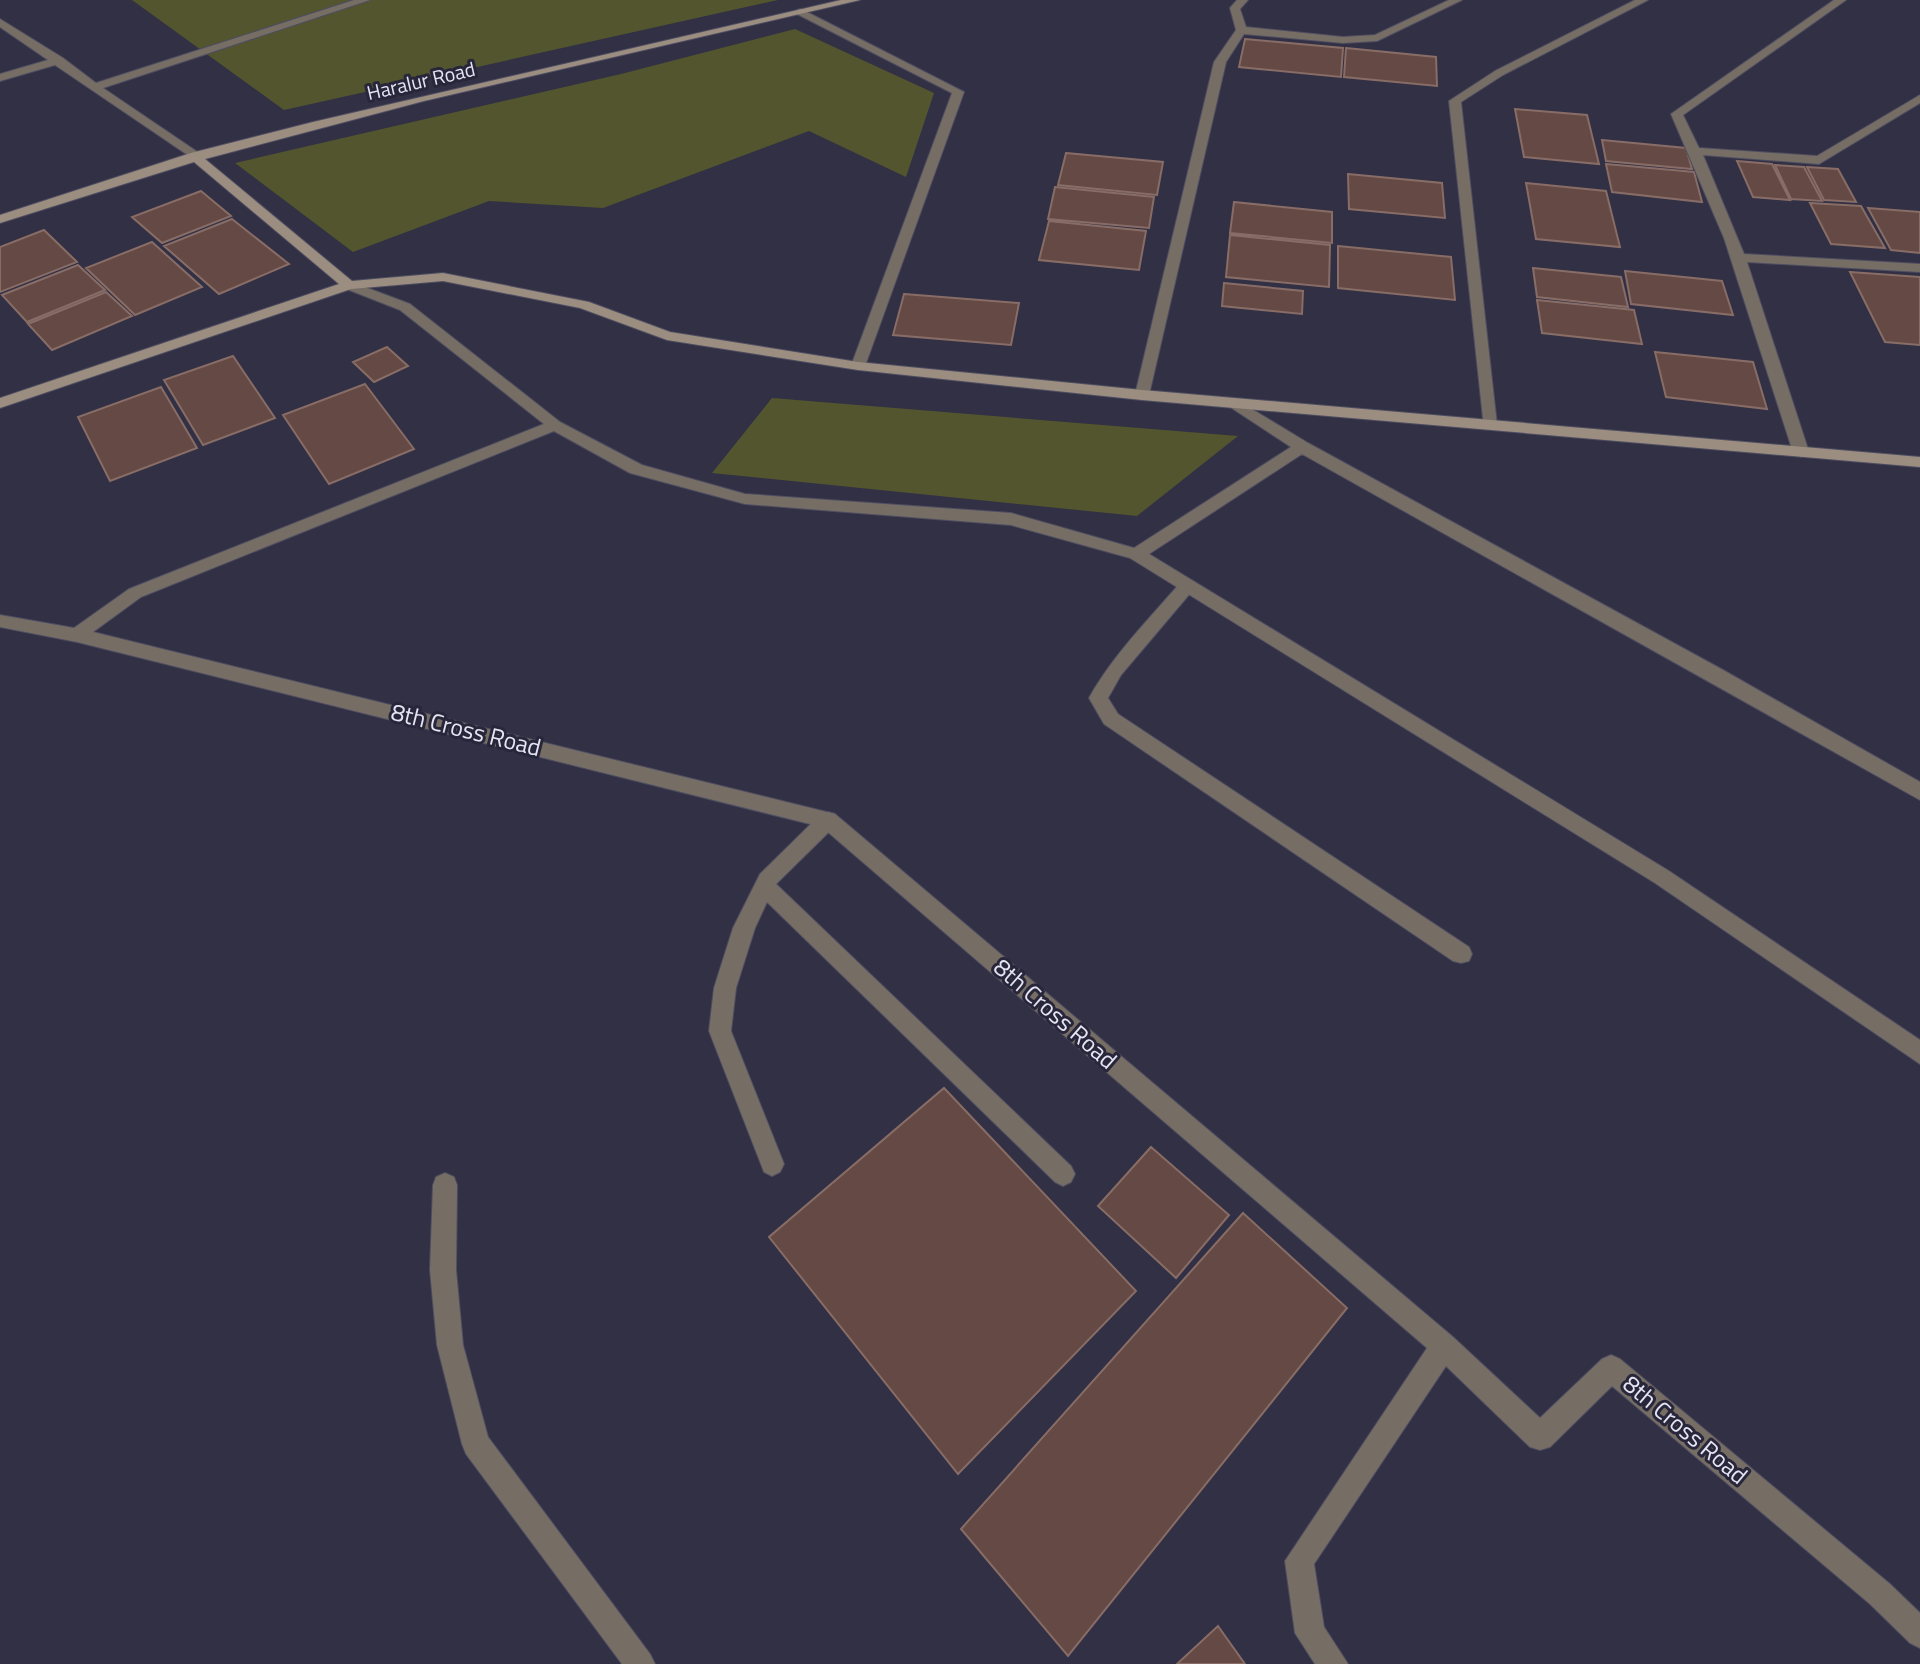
<svg xmlns="http://www.w3.org/2000/svg" width="1920" height="1664" font-family="'Titillium Web',sans-serif">
	<rect width="100%" height="100%" fill="#323045"/>
	<path fill="#53552e" d="M132 0H778L284 110Z
		M795 29 934 93 906 177 809 131 603 208 489 201 353 252 235 163 621 74Z
		M772 398 1238 436 1137 516 712 473Z"/>
	<path fill="#644944" stroke="#886c66" stroke-width="2" d="M1245 39 1343 48 1341 77 1239 67Z
		M1346 48 1436 57 1437 86 1344 77Z
		M1515 109 1587 115 1599 164 1524 157Z
		M1602 140 1686 148 1692 169 1606 161Z
		M1066 153 1163 162 1157 195 1058 185Z
		M1737 161 1772 164 1790 200 1753 197Z
		M1606 164 1694 172 1702 202 1612 192Z
		M1775 165 1804 167 1822 201 1791 199Z
		M1807 167 1838 169 1856 202 1824 200Z
		M1348 174 1442 183 1445 218 1349 209Z
		M1526 183 1606 191 1620 247 1536 239Z
		M1055 187 1154 197 1149 228 1048 219Z
		M201 191 231 216 162 243 132 217Z
		M1234 202 1332 212V243L1230 233Z
		M1810 203 1861 206 1885 248 1831 244Z
		M1868 208 1920 212V253L1891 250Z
		M232 219 289 264 219 294 164 246Z
		M1049 221 1146 231 1139 270 1039 260Z
		M44 230 77 262 0 292V247Z
		M1230 235 1330 245 1329 287 1226 277Z
		M152 242 202 287 135 315 86 268Z
		M1338 246 1451 257 1455 300 1338 288Z
		M78 265 105 290 27 322 2 295Z
		M1533 268 1621 277 1628 307 1537 297Z
		M1625 271 1722 281 1733 315 1631 304Z
		M1850 272 1920 277V345L1885 342Z
		M1224 283 1303 291 1302 314 1222 306Z
		M106 292 132 316 52 350 28 324Z
		M904 294 1019 303 1011 345 893 335Z
		M1537 300 1634 310 1642 344 1542 333Z
		M387 347 408 366 374 382 353 362Z
		M1655 352 1753 362 1767 409 1666 397Z
		M233 356 275 418 203 445 164 380Z
		M365 384 414 449 329 484 283 415Z
		M161 387 197 448 110 481 78 417Z
		M944 1088 1136 1291 958 1474 769 1237Z
		M1151 1147 1229 1215 1176 1278 1098 1206Z
		M1243 1213 1347 1308 1068 1656 961 1529Z
		M1218 1626 1245 1664H1177Z"/>
	<g fill="none" stroke-linecap="round" stroke-linejoin="round">
		<defs>
			<path id="lane" d="M354 0H370L103 88 199 153 201 156 195 160 55 65 0 81V74L48 60 0 27V19L63 58 96 83Z
				M1187 580 1193 582 1196 586 1193 590 1121 675 1108 698 1118 714 1469 947 1472 954 1469 961 1461 963 1453 961 1104 724 1089 698C1113 655 1149 619 1181 582Z
				M828 812 835 814 838 820 835 826 776 884 1071 1166 1075 1174 1071 1182 1063 1186 1055 1182 767 902 755 928 736 988 731 1031 784 1164 780 1172 772 1176 764 1172 709 1031 714 988 733 928 760 874 821 814Z"/>
			<path id="street" d="M1237 0H1248L1240 9 1246 27 1343 37 1375 35 1449 0H1462L1377 41 1343 43 1244 34 1226 62 1149 395 1142 400 1135 395 1214 62 1236 30 1230 8Z
				M1635 0H1648L1503 75 1461 102 1497 425 1494 428H1484L1449 101 1495 71Z
				M1834 0H1846L1683 115 1699 148 1817 156 1920 95V103L1819 164 1703 155 1744 254 1920 264V272L1747 262 1809 452 1801 457 1793 452 1724 238 1671 114Z
				M801 9 964 92 865 366 858 370 851 366 952 93 797 14V10Z
				M349 281 410 304 560 422 642 465 745 494 1011 513 1134 548 1291 447 1224 403 1227 400H1237L1308 443 1723 670 1920 782V800L1302 454 1149 554 1669 871 1920 1040V1064L1655 883 1130 558 1011 525 745 504 630 473 554 431 141 597 93 632 835 814 1453 1337 1540 1418 1602 1359 1611 1355 1620 1359 1890 1584 1920 1613V1648L1910 1643 1870 1604 1612 1386 1550 1447 1540 1450 1530 1447 1446 1366 1314 1564 1324 1627 1348 1664H1315L1295 1633 1285 1561 1427 1348 822 827 77 642 0 627V615L74 628 129 589 544 424 400 310 344 288V282Z
				M445 1173 454 1177 457 1185 456 1270 463 1345 488 1437 650 1654 655 1664H622L466 1454 462 1444 437 1345 430 1270 433 1185 436 1177Z"/>
			<path id="secondary" d="M841 0H860L424 101 205 159 352 281 443 273 589 302 670 332 858 362 1142 390 1920 457V467L1142 400 858 370 667 340 580 308 443 281 351 289 0 408V398L339 284 194 162 0 223V215L191 153 313 122Z"/>
		</defs>
		<use href="#lane" stroke="#4f4d61" stroke-width="2"/>
		<use href="#street" stroke="#4f4d61" stroke-width="2"/>
		<use href="#secondary" stroke="#4f4d61" stroke-width="2"/>
		<use href="#lane" fill="#766e65" fill-rule="evenodd"/>
		<use href="#street" fill="#766e65" fill-rule="evenodd"/>
		<use href="#secondary" fill="#9b8e80" fill-rule="evenodd"/>
	</g>
	<g text-anchor="middle" stroke-width="6" stroke-linejoin="round" paint-order="stroke">
		<g font-size="20" fill="#e5e4f2" stroke="#28263a">
			<text transform="translate(421 81) rotate(-13)" y="7">Haralur Road</text>
		</g>
		<g font-size="24" fill="#e5e4f2" stroke="#28263a">
			<text transform="translate(466 730) rotate(14)" y="8">8th Cross Road</text>
			<text transform="translate(1055 1014) rotate(41)" y="8">8th Cross Road</text>
			<text transform="translate(1685 1430) rotate(40)" y="8">8th Cross Road</text>
		</g>
	</g>
</svg>
